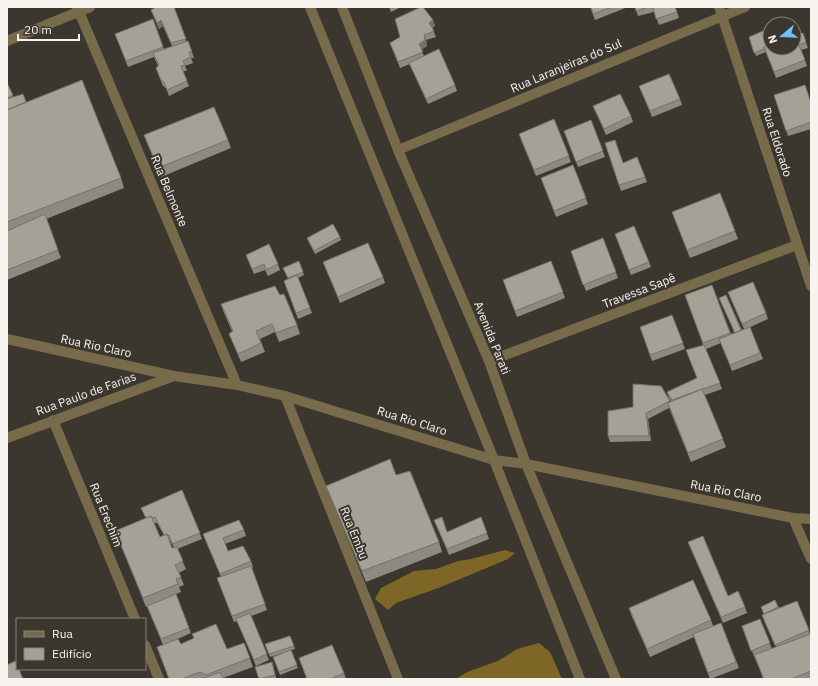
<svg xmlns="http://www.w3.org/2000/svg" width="818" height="686" font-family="'IBM Plex Sans',sans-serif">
	<rect width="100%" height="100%" fill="#3b372e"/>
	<path fill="#7d6626" d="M505 550 515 553 508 559 441 587 396 603 388 610 375 599 381 588 414 571 436 569 458 561 471 559Z
		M539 643 550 652 562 679H456L467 672 498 661 517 649Z"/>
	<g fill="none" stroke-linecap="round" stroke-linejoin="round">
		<path stroke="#776b4b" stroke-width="10" d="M77 7 237 385
			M310 7 494 460 580 679
			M342 7 398 150 489 361 526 464 616 679
			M719 7 811 286
			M7 41 90 7
			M398 150 745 7
			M7 339 174 376 237 385 285 396 494 460 526 464 793 518 811 519
			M489 361 797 245
			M285 396 398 679
			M53 420 135 619
			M7 438 174 376
			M793 518 811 559
			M145 645 159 679"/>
	</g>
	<path fill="#8e8a82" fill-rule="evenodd" d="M174 7 186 41H188L194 58H191L193 63 185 66 187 71H183L189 86 169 96 166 88 163 86 158 74V66L154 57 128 67 115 34 153 19 164 49 172 46 163 26 159 29 151 10Z
		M389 7H401L391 12Z
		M590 7H628L595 20Z
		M635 7H675L679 18 659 25 654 12 638 16Z
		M433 20 435 26 432 28 436 37 426 40 427 46 421 50 424 56 455 85 457 91 428 104 410 64 400 68 390 43Z
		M803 33 808 48 801 50 807 66 776 78 766 52 756 56 749 37 768 46Z
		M7 83 13 97 26 102 121 178 124 188 46 219 61 258 7 280Z
		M639 86 680 99 682 105 652 117Z
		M774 95 811 102V129L788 136Z
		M593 106 631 116 633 122 606 135Z
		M554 119 571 162 536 176 521 140Z
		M591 120 605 157 578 167 564 131Z
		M144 135 228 140 231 148 161 177Z
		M605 143 623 163 637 157 647 182 621 191Z
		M573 165 588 204 556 217 541 178Z
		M675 220 735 231 738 239 690 258Z
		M615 234 649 262 651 267 631 275Z
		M340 237 341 240 315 254 307 238Z
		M603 238 618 278 586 291 571 251Z
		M246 255 278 264 280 270 268 276 265 270 254 274Z
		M299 261 304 275 298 278 312 313 298 319 284 281 288 279 283 268Z
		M551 261 565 298 517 317 503 280Z
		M323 262 383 277 385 283 340 303Z
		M712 285 731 334 734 333 726 295 742 330 744 329 728 292 766 313 768 319 746 329 750 327 763 359 732 371 721 343 706 349 722 389 705 395 726 447 691 462 669 408 648 419 651 441 610 442 608 436 633 407 661 386 670 402 671 401 669 398 667 392 697 378 703 345 685 295Z
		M280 295 297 325 300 334 279 342 275 332 260 339 265 352 241 362 229 334 232 331 224 313 221 304Z
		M672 315 685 349 652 361 640 327Z
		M396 475 439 542 442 552 366 582 326 486Z
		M182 490 202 539 177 549 186 569 179 573 184 585 179 587 181 592 176 594 191 633 171 642 181 644 227 649 244 643 253 667 223 678V679H169L163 645 147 606 146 607 115 531 146 518 141 508ZM154 523H157L164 535 160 537ZM169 541H171L174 548H172Z
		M481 517 489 539 449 555 434 520 448 532Z
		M244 530 246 536 225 544 228 551 251 561 253 567 252 568 267 610 251 616 269 660 256 666 237 621 234 622 217 578 221 577 205 539Z
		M688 542 728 596 745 607 747 613 723 623Z
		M775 600 779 608 797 601 810 634H811V679H763L755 656H754L742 626 760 619 772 649 776 647 764 621V614L761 607Z
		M629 608 711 620 713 626 721 623 739 668 710 679 694 637 650 657 632 617Z
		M290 636 295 649 291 650 298 668 280 675 273 657 283 653 270 657 265 644Z
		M272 662 276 678 272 679H259Z
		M344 673 346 679H307Z"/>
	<path fill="#74716a" d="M161 20 163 26 159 29 157 23Z
		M433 20 435 26 431 29 429 23Z
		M424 35 426 40 427 46 421 50 419 44Z
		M646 413 648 419 651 441 649 436Z"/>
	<path fill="#a5a197" stroke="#74716a" d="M156 7H174L186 39 171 43 161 20 157 23 151 10Z
		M421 7H423L433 20 429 23 434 31 424 35 425 40 419 44 423 52 398 62 390 43 400 37 395 19Z
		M591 7H612L593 14Z
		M635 7H648L636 11Z
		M653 7H675L677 12 656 19Z
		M153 19 163 47 126 61 115 34Z
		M770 30V44L765 32Z
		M763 31 767 46 764 47V49L754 53 749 37Z
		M803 33 806 42 799 45 805 60 774 72 764 47 770 45V48H794V36Z
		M188 41 192 52H189L191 57 183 61 185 65 181 66 187 81 167 90 164 82 161 80 156 68 159 65 153 53Z
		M439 49 455 85 426 99 409 63Z
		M669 74 680 99 650 111 639 86Z
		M82 80 121 178 7 222V110Z
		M7 83 13 95 7 98Z
		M805 85 811 103V122L786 131 774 95Z
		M23 94 26 102 7 110V99Z
		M620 94 631 116 604 129 593 106Z
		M214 107 228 140 158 168 144 135Z
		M554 119 569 156 534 170 519 134Z
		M591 120 603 151 576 162 564 131Z
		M615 140 623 163 637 157 645 177 619 185 605 143Z
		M573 165 586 198 554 211 541 178Z
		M720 193 735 231 687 250 672 212Z
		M45 214 58 250 7 270V231Z
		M333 224 340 237 314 251 307 238Z
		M634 226 649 262 629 270 615 234Z
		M603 238 616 272 583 285 571 251Z
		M368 243 383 277 338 297 323 262Z
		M269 244 278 264 266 270 264 264 252 269 246 255Z
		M299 261 303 272 288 278 283 268Z
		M551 261 563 292 515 311 503 280Z
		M297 275 310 308 296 313 284 281Z
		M753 282 766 313 742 324 728 292Z
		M712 285 730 333 703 343 685 295Z
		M275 286 280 295 284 294 297 325 276 333 272 324 256 331 261 343 238 354 229 334 233 331 221 304Z
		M726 295 741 330 735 333 719 298Z
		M672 315 683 343 650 355 640 327Z
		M750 327 760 353 730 365 719 339Z
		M704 345 720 383 703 389H702L672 400 667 392 697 378 686 350Z
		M633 384 661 386 670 401 646 413 649 436H608V411L633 407Z
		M702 389 723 439 688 453 668 403Z
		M390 459 396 475 410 471 439 542 362 571 326 486Z
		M182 490 200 533 172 544 169 535 167 536V534L164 535 155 517 152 518 151 516 146 518 141 508Z
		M151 516 160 537 167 534 172 548 177 547 183 561 175 565 181 577 176 579 178 584 143 598 115 531Z
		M442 517 447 532 481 517 487 533 447 549 434 520Z
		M239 520 244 530 223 538 228 551 243 546 251 561 220 574 203 534Z
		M703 536 728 596 738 591 745 607 721 617 688 542Z
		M251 566 265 604 232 616 217 578Z
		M693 580 711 620 647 649 629 608Z
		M176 594 189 628 161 639 147 606Z
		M775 600 778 607 764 614 761 607Z
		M797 601 809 630 775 645 762 615Z
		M250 613 267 654 254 660 236 619Z
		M760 619 770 643 751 651 742 626Z
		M721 623 736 662 708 673 693 634Z
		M216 624 227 649 244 643 250 658 206 675 200 672 182 679H169L157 647 178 639 181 644 194 638 192 634Z
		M811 634V671L791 679H764L754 655Z
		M290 636 294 646 269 654 265 644Z
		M332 645 344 673 330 679H307L299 658Z
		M291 650 297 665 279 672 273 657Z
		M15 661 17 665V669H19L23 679H7V665Z
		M272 662 275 675 259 679 255 667Z
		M220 672 223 679H202Z"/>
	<g text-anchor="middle" stroke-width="4" stroke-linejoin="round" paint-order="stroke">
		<g font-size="12" fill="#f7f4ef" stroke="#3b372e">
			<text transform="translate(566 66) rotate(-23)" y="4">Rua Laranjeiras do Sul</text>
			<text transform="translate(777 142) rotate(72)" y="4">Rua Eldorado</text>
			<text transform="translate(169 191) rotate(67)" y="4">Rua Belmonte</text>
			<text transform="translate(639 291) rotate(-21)" y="4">Travessa Sapê</text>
			<text transform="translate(492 338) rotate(68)" y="4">Avenida Parati</text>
			<text transform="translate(96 346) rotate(12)" y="4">Rua Rio Claro</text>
			<text transform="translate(86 394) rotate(-20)" y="4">Rua Paulo de Farias</text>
			<text transform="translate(412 421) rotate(17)" y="4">Rua Rio Claro</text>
			<text transform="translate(726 491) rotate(11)" y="4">Rua Rio Claro</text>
			<text transform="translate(106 515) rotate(68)" y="4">Rua Erechim</text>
			<text transform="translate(354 533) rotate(68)" y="4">Rua Embu</text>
		</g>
	</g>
	<rect width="818" height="686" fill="none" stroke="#f7f4ef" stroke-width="16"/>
	<rect x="16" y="618" width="130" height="52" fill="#3b372e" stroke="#86837b"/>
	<rect x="24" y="631" width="20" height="6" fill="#776b4b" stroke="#86837b"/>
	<text x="52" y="638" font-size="12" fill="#f7f4ef">Rua</text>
	<rect x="24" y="648" width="20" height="12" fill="#a5a197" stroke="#86837b"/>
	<text x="52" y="658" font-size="12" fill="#f7f4ef">Edifício</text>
	<g transform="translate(782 36) rotate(251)"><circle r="19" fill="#3b372e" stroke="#86837b"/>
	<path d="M0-3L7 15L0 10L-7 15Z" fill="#72c1f5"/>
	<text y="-6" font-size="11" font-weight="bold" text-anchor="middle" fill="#f7f4ef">N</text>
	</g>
	<path d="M18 34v6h61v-6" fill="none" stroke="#f7f4ef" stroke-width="2"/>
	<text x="24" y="34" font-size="12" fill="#f7f4ef" stroke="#3b372e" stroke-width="3" paint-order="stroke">20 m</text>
</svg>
